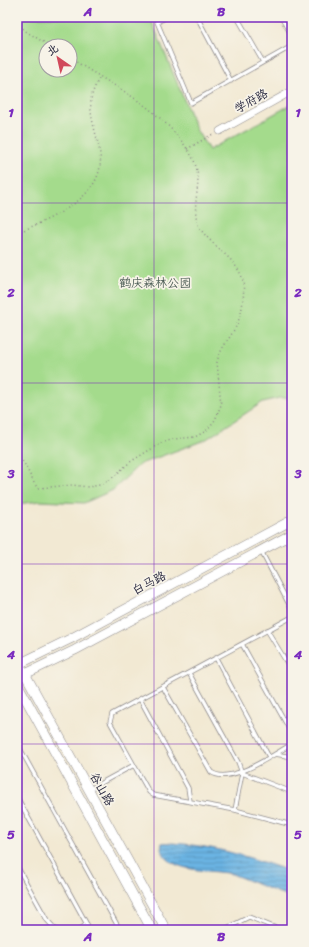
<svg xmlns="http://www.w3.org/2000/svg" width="309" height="947" font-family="Sriracha,'LXGW WenKai TC',sans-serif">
	<defs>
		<pattern id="water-rules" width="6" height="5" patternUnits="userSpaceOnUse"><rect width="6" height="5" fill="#6bb4e3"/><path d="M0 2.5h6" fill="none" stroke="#5892b9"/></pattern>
	</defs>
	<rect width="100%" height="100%" fill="#f7f3e8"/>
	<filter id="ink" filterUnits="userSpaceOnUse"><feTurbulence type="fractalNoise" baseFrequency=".025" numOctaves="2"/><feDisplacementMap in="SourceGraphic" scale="8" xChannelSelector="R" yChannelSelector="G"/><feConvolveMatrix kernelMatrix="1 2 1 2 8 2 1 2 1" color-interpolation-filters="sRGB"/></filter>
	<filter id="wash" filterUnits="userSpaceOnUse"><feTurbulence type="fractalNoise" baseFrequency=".012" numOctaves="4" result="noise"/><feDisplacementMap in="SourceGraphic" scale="16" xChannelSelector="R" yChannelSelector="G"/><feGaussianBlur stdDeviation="0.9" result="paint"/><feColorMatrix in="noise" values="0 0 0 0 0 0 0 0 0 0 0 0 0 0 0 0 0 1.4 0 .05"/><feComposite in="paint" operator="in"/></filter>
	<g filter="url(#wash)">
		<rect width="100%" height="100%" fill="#f2e9d3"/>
		<path fill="#a4db8c" stroke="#637e64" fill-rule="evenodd" d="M17 17H150L197 131 209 150 292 104V398H279L263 402 205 440 140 464 113 490 84 503 40 501 17 504ZM46 46H70V70H46Z"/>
		<path fill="url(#water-rules)" stroke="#466b8f" d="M162 843C169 842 177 844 184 844 222 848 256 859 292 872V898L232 874C210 869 170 874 161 849Z"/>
	</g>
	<g filter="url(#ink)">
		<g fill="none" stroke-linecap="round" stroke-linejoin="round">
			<defs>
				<path id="service" d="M155 17 191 103 292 46
					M197 17 231 81
					M237 17 263 62
					M281 17 292 36
					M157 22 167 17
					M261 551 292 610
					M292 617 112 714 110 722 149 792 153 795 235 810 292 825
					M267 630 292 671
					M242 644 292 734
					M216 658 269 757
					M189 673 238 762 242 773 235 810
					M163 687 211 772C230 786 274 754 292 744
					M140 699 188 788 190 801
					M17 743 120 930
					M275 754 292 757
					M242 773 292 792
					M90 789 134 765
					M17 797 90 930
					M17 866 47 920 56 930
					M79 930 87 924
					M223 930 249 917 281 930"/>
				<path id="minor" d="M220 131 292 91"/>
				<path id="tertiary" d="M17 665 70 639 292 520
					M23 670 166 930
					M17 678 75 650 292 534
					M17 683 152 930"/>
			</defs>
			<use href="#service" stroke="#8a8687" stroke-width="5"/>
			<use href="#minor" stroke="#8a8687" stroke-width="8"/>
			<use href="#tertiary" stroke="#8a8687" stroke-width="10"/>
			<path stroke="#8a8687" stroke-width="1.5" stroke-dasharray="1 3" stroke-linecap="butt" d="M17 23 27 32 50 46
				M187 149 213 134
				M17 233C49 219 106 198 100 154 98 137 89 118 91 100 92 92 96 84 100 77
				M17 455 24 463 35 485 39 488 72 485 88 487 100 485 111 479 130 462 161 443 174 439 195 437 206 431 215 420 221 405 217 362C220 349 228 341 234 330 242 318 246 291 242 277 239 270 235 265 230 259 221 250 201 234 198 224 191 204 202 186 196 167 194 158 188 150 183 143 154 104 110 84 70 58"/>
			<use href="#service" stroke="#fff" stroke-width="3.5"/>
			<use href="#minor" stroke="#fff" stroke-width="7"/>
			<use href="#tertiary" stroke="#fff" stroke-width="9"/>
		</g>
	</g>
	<path fill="none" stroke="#7b2cbf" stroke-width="1" stroke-opacity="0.55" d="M154 17V930M17 203H292M17 383H292M17 564H292M17 744H292"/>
	<g text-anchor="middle" stroke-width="3.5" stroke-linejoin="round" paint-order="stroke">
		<g font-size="12" fill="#22223b" stroke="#f7f3e8">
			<text transform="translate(251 101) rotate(-29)" y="4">学府路</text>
			<text transform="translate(149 583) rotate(-28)" y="4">白马路</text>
			<text transform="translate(102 789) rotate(61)" y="4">谷山路</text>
		</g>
		<g font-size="12" fill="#495a53" stroke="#f7f3e8">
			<text x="155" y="287">鹤庆森林公园</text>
		</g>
	</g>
	<rect width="309" height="947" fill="none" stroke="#f7f3e8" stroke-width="44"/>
	<g transform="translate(58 58) rotate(326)"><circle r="19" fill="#f7f3e8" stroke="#a29fa3"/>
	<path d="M0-3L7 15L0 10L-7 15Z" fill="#d1495b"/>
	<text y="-6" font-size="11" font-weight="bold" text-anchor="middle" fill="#22223b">北</text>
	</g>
	<rect x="22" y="22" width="265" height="903" fill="none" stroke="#7b2cbf" stroke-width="1.5"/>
	<g font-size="13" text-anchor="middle" font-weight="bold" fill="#7b2cbf">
		<text x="88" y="16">A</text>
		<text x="221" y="16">B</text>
		<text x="11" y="117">1</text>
		<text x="298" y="117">1</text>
		<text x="11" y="297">2</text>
		<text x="298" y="297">2</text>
		<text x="11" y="478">3</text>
		<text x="298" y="478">3</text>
		<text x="11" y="659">4</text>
		<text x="298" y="659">4</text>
		<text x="11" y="839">5</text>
		<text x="298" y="839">5</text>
		<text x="88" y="941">A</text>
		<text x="221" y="941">B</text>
	</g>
</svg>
